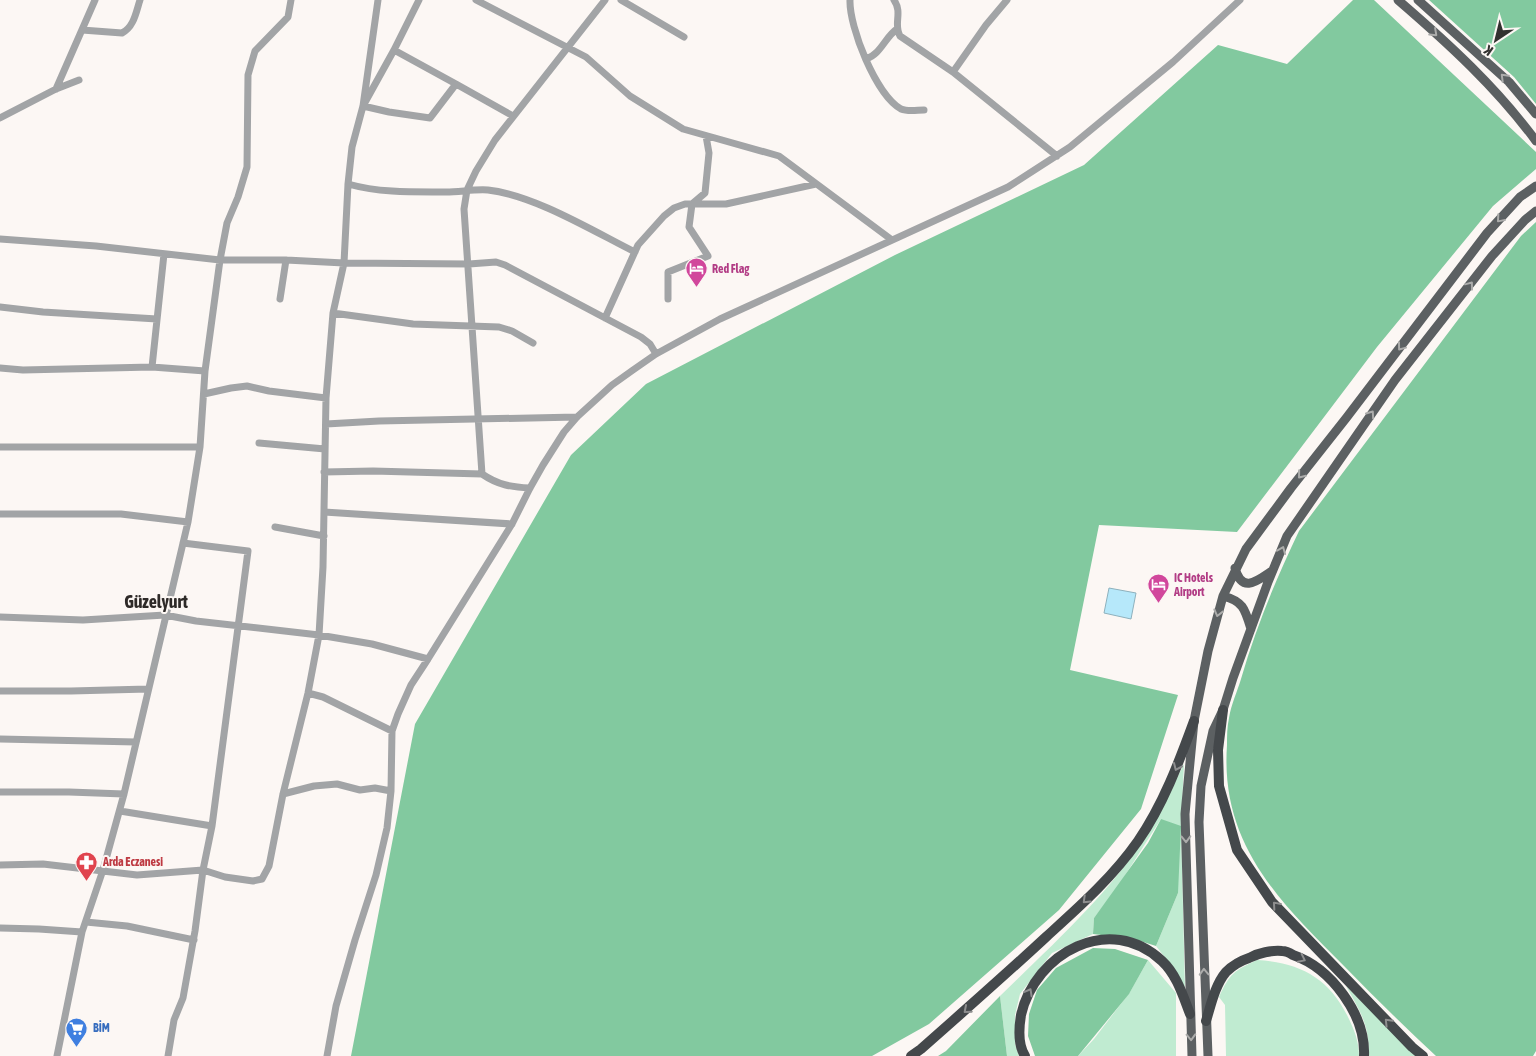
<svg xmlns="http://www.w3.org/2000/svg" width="1536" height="1056" font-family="'Asap Condensed',sans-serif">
	<rect width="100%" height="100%" fill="#fcf7f4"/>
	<path fill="#c0ebd1" d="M1184 764 1181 826 1185 989 1167 960 1156 946 1178 893 1161 819 1117 888 1094 918 1093 934 1052 953 1020 994 1015 1015V1044L1019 1056H1007L1000 996C1053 944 1108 895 1149 832 1162 811 1172 787 1184 764Z
		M1148 960 1176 993V1056H1078L1094 1039 1130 992Z
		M1257 960C1298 962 1328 977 1347 1015 1354 1029 1359 1041 1359 1056H1226L1225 1005 1219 997C1230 973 1234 971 1257 960Z
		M1346 986 1416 1056H1369C1369 1024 1361 1013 1346 986Z"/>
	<path fill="#82c99f" d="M1353 0H1374L1536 152V169L1493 206 1377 347 1237 532 1099 525 1070 670 1178 695 1141 809 1059 910 929 1024 872 1056H351L415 724 571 455 646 384 895 255 1084 165 1218 45 1287 64Z
		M1429 0H1536V104L1514 77Z
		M1536 222V1051L1533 1056H1436C1405 1027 1374 997 1344 966 1279 901 1220 844 1227 745 1227 736 1227 727 1229 718 1231 705 1237 692 1241 679 1256 627 1276 579 1299 531L1521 236Z
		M1161 819 1181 826 1178 893 1156 946 1134 939 1093 934 1094 918 1148 843Z
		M1093 948 1115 949 1148 960 1129 994 1078 1056H1035L1028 1036 1029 1014 1037 990 1056 968Z
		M1000 996 1007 1056H938L946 1051Z"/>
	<path fill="#b6e8fa" stroke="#8eb1bd" d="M1109 588 1136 593 1131 619 1104 613Z"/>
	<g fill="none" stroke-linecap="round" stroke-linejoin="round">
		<path stroke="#a2a4a6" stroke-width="7" d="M419 0 394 50 363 106 389 112 430 118 456 84 513 116
			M476 0 586 57 630 96 683 129 779 156 892 240
			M621 0 684 37
			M850 0C849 27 876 95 901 109 908 112 917 110 924 110
			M894 0C903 13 893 24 900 36L953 72 1057 156
			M82 30 122 33C134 27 136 12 140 0
			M394 50 456 84
			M866 59C881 54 885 37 897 29
			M953 72 986 25 1007 0
			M56 89 95 0
			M0 118 56 89 79 80
			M348 184C380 193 413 192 446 192 460 192 474 189 488 190 534 195 593 231 635 252
			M0 239 96 246 220 260H286L344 263 469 264 496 262 505 265 641 337 650 344 656 354
			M280 299 286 260
			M668 299V272L708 256 689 227 692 204 705 193 709 153 706 136
			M0 307 43 312 157 319
			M333 313 413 324 499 327 512 331 533 343
			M605 318 638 245 664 216 674 208 685 204H726L816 184
			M152 367 164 254
			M0 368 23 370 152 367 205 371
			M204 394 231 388 247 386 269 391 326 398
			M326 424 379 421 577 417
			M259 443 325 449
			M0 447H200
			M324 472 373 471 482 474C498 485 511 487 530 488
			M482 474 464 209 467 190 476 171 495 140 605 0
			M324 512 512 524
			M0 514H121L188 522
			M275 527 324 536
			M0 617 83 620 165 615 196 621 319 635 372 644 428 659
			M0 691H71L148 689
			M308 693 323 697 392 731
			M0 739 136 742
			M0 792H69L124 794
			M283 794 314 786 337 784 360 790 375 788 391 791
			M120 811 212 826
			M0 865 43 864 137 875 203 870 225 877 253 881 262 879 269 866 283 794 308 693 319 635 323 567 326 398 333 313 344 263 348 184 352 147 363 106 378 0
			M86 922 127 926 194 940
			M0 928 39 929 82 932
			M57 1056 82 932 103 870 124 794 188 522 200 447 205 371 220 260 227 223 238 197 247 167 248 75 255 51 288 17 291 0
			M168 1056 174 1020 183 998 195 931 203 870 212 826 248 551 183 543
			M327 1056 336 1006 355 940 376 875 387 828 391 791 392 731 398 714 411 685 428 659 512 524 530 488 543 465 564 432 577 417 612 385 633 370 656 354 720 319 1008 187 1070 147 1173 62 1240 0"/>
		<path stroke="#5c6062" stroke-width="9" d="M1398 0C1448 43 1497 88 1536 141
			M1418 0 1509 82 1536 114
			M1235 568C1242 594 1257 581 1272 571
			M1223 596C1243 601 1245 609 1251 629
			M1192 1056 1185 814 1194 721 1208 651 1223 596 1246 549 1291 488 1347 417 1487 233 1520 197 1536 186
			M1208 1056 1199 822 1201 786 1213 731 1223 710 1233 678 1268 582 1287 536 1395 380 1492 256 1525 220 1536 211"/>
		<path stroke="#44484b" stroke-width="10" d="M1223 710 1218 750 1219 786 1237 850 1272 902 1412 1047 1423 1056
			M1206 1021C1211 1005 1215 985 1226 972 1233 965 1240 961 1249 958 1258 953 1272 950 1282 951 1286 951 1290 953 1293 955 1331 968 1366 1015 1364 1056
			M911 1056 921 1049C963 1012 1005 975 1046 937 1079 907 1112 878 1138 841 1163 805 1179 762 1194 721
			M1025 1056C1018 1045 1019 1027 1021 1015 1035 953 1110 912 1162 961 1177 975 1183 996 1190 1014"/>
	</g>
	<defs><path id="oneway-chevron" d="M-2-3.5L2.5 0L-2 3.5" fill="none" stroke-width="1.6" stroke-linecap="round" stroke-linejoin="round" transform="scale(1.25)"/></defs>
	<g stroke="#acacab">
		<use href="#oneway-chevron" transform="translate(1434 33) rotate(43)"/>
		<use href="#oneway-chevron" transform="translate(1504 77) rotate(-135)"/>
		<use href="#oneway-chevron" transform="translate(1500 219) rotate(131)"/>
		<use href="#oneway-chevron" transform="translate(1470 285) rotate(-53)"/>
		<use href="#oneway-chevron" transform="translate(1401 347) rotate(127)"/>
		<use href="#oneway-chevron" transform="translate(1371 414) rotate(-55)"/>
		<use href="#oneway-chevron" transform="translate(1301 475) rotate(129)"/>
		<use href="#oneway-chevron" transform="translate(1282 550) rotate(-68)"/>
		<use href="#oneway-chevron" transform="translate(1218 613) rotate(104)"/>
		<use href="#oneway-chevron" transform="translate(1186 839) rotate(89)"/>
		<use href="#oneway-chevron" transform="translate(1204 972) rotate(-92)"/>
		<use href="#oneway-chevron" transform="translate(1191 1037) rotate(88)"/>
	</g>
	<g stroke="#8e8e8f">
		<use href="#oneway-chevron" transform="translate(1177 767) rotate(114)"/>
		<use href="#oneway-chevron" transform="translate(1086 900) rotate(136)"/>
		<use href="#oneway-chevron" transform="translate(1276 905) rotate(-131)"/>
		<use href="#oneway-chevron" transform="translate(1302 959) rotate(26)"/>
		<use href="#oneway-chevron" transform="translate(1029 992) rotate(-61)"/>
		<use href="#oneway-chevron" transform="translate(967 1010) rotate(139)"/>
		<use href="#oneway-chevron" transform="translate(1388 1022) rotate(-134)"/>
	</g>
	<defs>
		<symbol id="hotel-pin" viewBox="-11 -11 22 30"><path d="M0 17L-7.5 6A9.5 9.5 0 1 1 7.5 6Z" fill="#d1479c" stroke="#fcf7f4"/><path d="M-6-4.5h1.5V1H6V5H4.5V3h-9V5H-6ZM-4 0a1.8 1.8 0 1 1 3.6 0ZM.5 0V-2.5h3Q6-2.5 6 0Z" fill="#fff"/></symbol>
		<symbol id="pharmacy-pin" viewBox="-11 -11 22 30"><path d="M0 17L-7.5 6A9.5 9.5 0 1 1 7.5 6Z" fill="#e0444e" stroke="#fcf7f4"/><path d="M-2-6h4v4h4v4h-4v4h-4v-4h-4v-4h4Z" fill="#fff"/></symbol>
		<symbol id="supermarket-pin" viewBox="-11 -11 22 30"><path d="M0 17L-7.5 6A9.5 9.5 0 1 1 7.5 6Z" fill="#3f7fe0" stroke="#fcf7f4"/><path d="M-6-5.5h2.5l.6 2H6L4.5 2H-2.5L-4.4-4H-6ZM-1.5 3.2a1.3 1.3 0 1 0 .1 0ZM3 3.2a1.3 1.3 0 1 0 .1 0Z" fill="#fff"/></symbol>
	</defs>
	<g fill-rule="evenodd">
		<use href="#hotel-pin" x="684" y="256" width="25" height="34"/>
		<use href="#hotel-pin" x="1146" y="572" width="25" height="34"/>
		<use href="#pharmacy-pin" x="74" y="850" width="25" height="34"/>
		<use href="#supermarket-pin" x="64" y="1016" width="25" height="34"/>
	</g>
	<g text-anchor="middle" stroke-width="4" stroke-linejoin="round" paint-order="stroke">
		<g font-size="12" font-weight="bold" fill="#b23c85" stroke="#fcf7f4" text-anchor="start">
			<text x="712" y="273">Red Flag</text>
			<text x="1174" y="582">IC Hotels<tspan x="1174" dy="14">Airport</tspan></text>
		</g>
		<g font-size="12" font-weight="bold" fill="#be3a42" stroke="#fcf7f4" text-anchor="start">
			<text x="103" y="866">Arda Eczanesi</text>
		</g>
		<g font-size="12" font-weight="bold" fill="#366cbe" stroke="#fcf7f4" text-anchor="start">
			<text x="93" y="1032">BİM</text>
		</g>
		<g font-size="18" font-weight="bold" fill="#2e2a28" stroke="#fcf7f4">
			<text x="156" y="608">Güzelyurt</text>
		</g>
	</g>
	<g transform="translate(1496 40) rotate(215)" stroke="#fcf7f4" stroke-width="4" paint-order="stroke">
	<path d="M0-4L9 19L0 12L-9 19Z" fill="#32312f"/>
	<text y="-8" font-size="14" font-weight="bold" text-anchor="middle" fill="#32312f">K</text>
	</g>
</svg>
